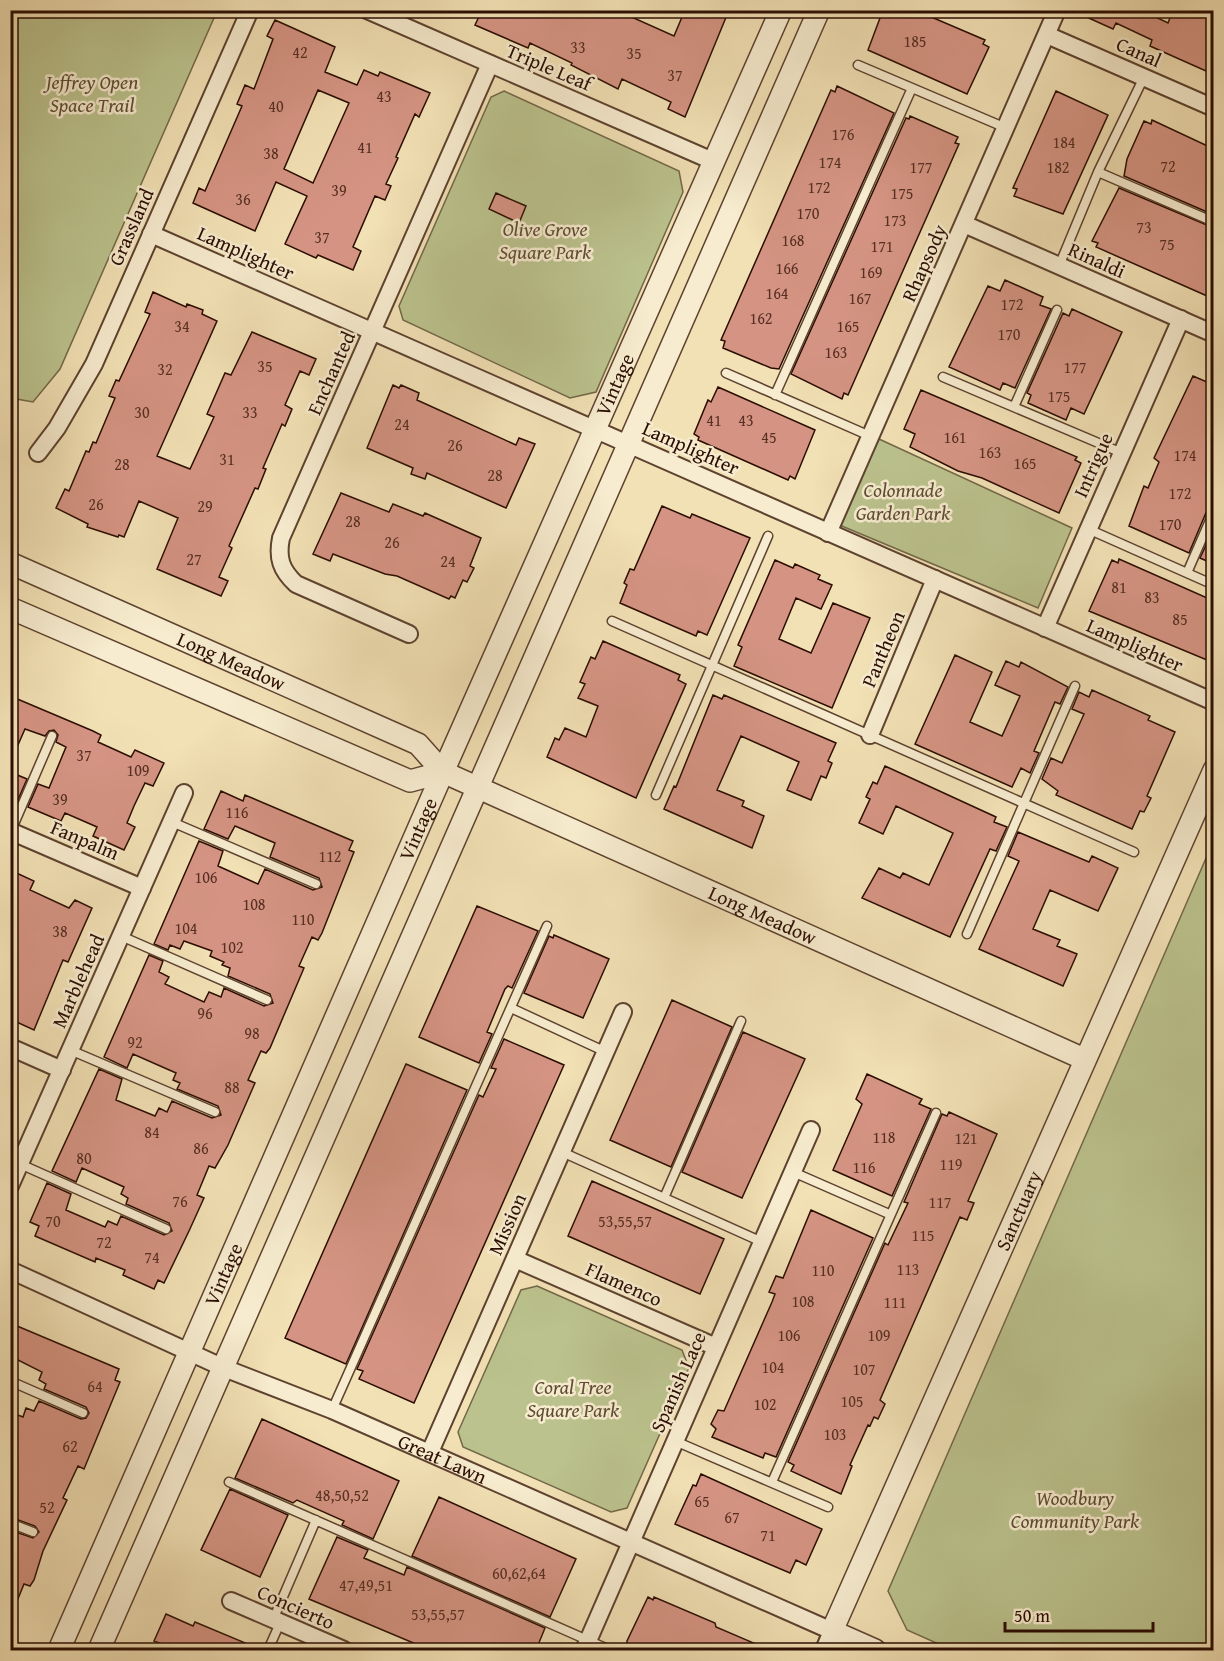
<svg xmlns="http://www.w3.org/2000/svg" width="1224" height="1661" font-family="'Gentium Book Plus',serif">
	<rect width="100%" height="100%" fill="#f2e1b5"/>
	<filter id="stains"><feTurbulence type="fractalNoise" baseFrequency=".00333" numOctaves="4"/><feColorMatrix values="0 0 0 0 .2 0 0 0 0 .09 0 0 0 0 .02 0 0 0 .5 -.17"/></filter>
	<radialGradient id="worn" r=".72"><stop offset=".6" stop-color="#630" stop-opacity="0"/><stop offset="1" stop-color="#630" stop-opacity=".3"/></radialGradient>
	<path fill="#bbc28d" stroke="#736848" stroke-width="1.5" d="M11 10 217 11 60 369 33 402 11 398Z
		M504 91 679 171 683 192 596 392 570 398 403 320 399 306 491 97Z
		M879 439 1072 528 1038 608 837 524Z
		M1213 842V1650H952L907 1630 888 1591Z
		M537 1286 682 1350 689 1368 627 1508 611 1512 463 1447 458 1432 521 1290Z"/>
	<path fill="#d59483" stroke="#2b0d02" stroke-width="1.5" fill-rule="evenodd" d="M482 10H616L674 36 685 10H729L685 117 668 109 671 102 622 79 618 89 571 65 572 63 530 43 528 48 475 25Z
		M883 10H915L985 40 983 44 989 47 967 94 868 50Z
		M1071 10H1141L1168 23 1173 10H1214V66L1209 64 1206 71 1150 46 1152 40 1116 23 1113 29Z
		M275 20 335 47 325 72 357 85 364 70 378 76 380 72 430 93 419 117 415 114 396 157 398 158 386 184 391 186 385 200 375 196 353 247 361 251 353 270 318 255 316 258 285 244 307 196 276 182 255 231 193 203 199 188 205 191 242 106 237 104 245 85 254 89 273 39 267 36ZM318 90 349 103 313 183 284 169Z
		M837 86 894 113 779 369 771 368 723 348 725 341 721 340 831 90 835 92Z
		M1056 91 1108 115 1063 214 1014 196 1017 189 1013 188Z
		M910 116 958 137 955 143 959 144 848 395 844 393 842 399 791 374 906 118 909 119Z
		M1152 120 1214 149V215L1124 176 1127 159 1144 121 1151 124Z
		M1119 188 1214 228V299L1096 247 1098 243 1092 241Z
		M496 193 526 206 519 223 489 209Z
		M1005 280 1043 297 1040 305 1051 309 1015 388 1003 383 1000 390 949 367 988 286 1000 291Z
		M153 292 186 307 187 304 203 310 202 314 217 321 157 456 190 469 214 417 207 414 225 373 231 375 252 332 316 359 309 375 300 371 285 405 292 409 285 426 282 424 263 468 266 469 258 489 255 488 229 546 232 548 219 577 228 581 221 596 157 569 178 518 139 501 124 537 119 535 118 537 87 527 88 524 56 508 65 489 69 491 86 451 89 452 93 442 96 443 115 398 109 396 116 380 119 381 150 314 145 312Z
		M1072 309 1122 332 1084 414 1071 408 1066 420 1028 403 1031 395 1027 393 1063 313 1069 316Z
		M1193 376 1214 385V505L1208 508 1189 553 1129 526 1144 486 1148 488 1159 462 1154 458Z
		M393 385 399 388 401 385 419 393 417 400 516 445 519 438 535 444 506 508 427 473 425 479 411 474 413 468 367 448Z
		M718 387 815 430 795 479 790 476 788 480 698 440 699 437 694 434 708 400 711 402Z
		M921 390 1077 457 1075 460 1081 463 1059 513 982 478 958 471 910 447 915 434 904 429Z
		M341 493 389 512 393 504 423 516 425 513 481 538 470 566 474 568 467 582 463 580 455 598 451 596 449 599 397 576 385 574 333 554 330 561 313 554Z
		M662 506 690 518 692 514 750 538 707 635 698 631 696 636 620 603 627 585 624 583 630 569 634 570Z
		M1214 528V564L1200 558Z
		M1119 559 1214 601V645L1207 660 1089 611 1112 560 1118 563Z
		M775 560 793 568 795 564 820 575 818 579 832 585 821 609 796 598 779 639 811 653 833 603 870 618 832 708 734 666 742 647 738 645Z
		M603 641 680 675 678 680 686 684 636 798 547 757 555 738 559 740 565 728 586 737 598 706 578 698 585 684 580 682 591 657 595 659Z
		M955 655 992 672 970 722 1002 736 1020 696 995 685 1006 661 1019 667 1021 662 1068 687 1060 704 1055 702 1034 751 1039 753 1030 773 1021 768 1012 787 915 744Z
		M1092 690 1150 716 1148 720 1175 732 1147 796 1151 798 1144 812 1140 811 1132 829 1056 795 1058 791 1042 779 1051 758 1062 763 1084 714 1072 709 1079 692 1089 697Z
		M713 695 722 699 724 695 836 743 828 761 832 763 826 778 821 776 811 800 787 790 799 762 741 736 717 790 744 801 742 806 764 816 752 848 664 809 674 786 676 787Z
		M15 698 93 731 101 735 98 742 131 757 135 750 164 763 153 786 145 783 134 806 127 823 135 827 124 850 93 836 97 827 65 813 61 821 28 807 38 784 49 788 66 747 56 742 58 735 54 730 49 731 45 736 25 729 10 763V708Z
		M885 766 996 817 994 822 1007 827 996 851 990 849 950 937 862 898 879 868 900 878 903 873 929 885 953 833 896 806 883 834 859 823 870 799 866 797 873 782 877 784Z
		M10 772 27 779 17 802 10 799Z
		M221 791 243 801 245 795 353 841 349 850 354 852 322 933 318 940 312 937 299 966 304 968 270 1048 266 1053 261 1051 248 1080 255 1083 228 1145 215 1168 209 1166 197 1195 204 1198 189 1231 164 1283 158 1280 154 1289 123 1275 125 1270 96 1258 95 1262 35 1236 39 1226 30 1222 47 1183 71 1194 66 1210 105 1227 108 1221 117 1225 121 1216 164 1235 172 1231 169 1223 126 1204 128 1198 121 1194 124 1187 82 1168 76 1182 52 1171 99 1069 122 1079 116 1100 155 1116 159 1108 167 1112 172 1101 212 1118 221 1115 218 1106 177 1089 180 1083 173 1080 176 1073 133 1054 127 1068 104 1057 149 955 163 961 159 972 169 977 165 984 204 1002 209 992 221 997 224 988 264 1006 273 1003 270 994 228 976 230 968 222 965 224 962 210 956 212 951 184 941 180 949 170 945 168 950 154 944 199 841 223 851 218 866 258 884 265 869 313 890 322 887 319 878 270 857 275 843 235 826 228 839 204 829Z
		M1018 832 1089 862 1092 856 1118 868 1098 911 1050 890 1033 929 1060 940 1057 946 1077 954 1063 986 979 949 1019 861 1008 856Z
		M10 870 34 881 30 890 69 908 75 900 92 908 68 962 63 960 34 1030 10 1019Z
		M477 906 538 931 512 988 508 986 505 989 487 1032 492 1034 479 1063 419 1037Z
		M554 935 609 959 583 1018 524 993 549 936 553 938Z
		M672 1000 732 1027 671 1167 610 1140Z
		M743 1032 805 1059 742 1198 682 1172Z
		M504 1039 564 1065 414 1403 359 1379 363 1371 357 1369 479 1095 483 1097 496 1069 491 1068Z
		M406 1064 467 1090 346 1364 285 1338Z
		M867 1074 922 1099 919 1104 931 1109 892 1196 833 1170 862 1104 856 1099Z
		M949 1112 997 1134 968 1201 974 1203 967 1220 960 1217 880 1400 885 1404 878 1419 874 1417 870 1426 868 1425 850 1465 852 1466 841 1494 791 1471 794 1465 788 1462 885 1243 888 1245 908 1203 904 1202 942 1114 947 1116Z
		M592 1181 724 1239 700 1294 568 1236Z
		M811 1210 873 1238 776 1457 765 1453 763 1458 712 1437 716 1429 711 1424 718 1410 724 1411 772 1302 775 1294 769 1292 776 1276 783 1278Z
		M10 1323 119 1369 115 1380 120 1382 84 1469 78 1466 63 1498 67 1500 43 1551 34 1580 30 1586 24 1584 11 1616 10 1530 33 1538 39 1532 35 1526 10 1517V1412L23 1417 26 1408 34 1411 39 1401 81 1419 86 1418 89 1413 86 1407 44 1389 46 1384 39 1380 42 1372 10 1356Z
		M262 1419 399 1481 373 1539 342 1525 344 1521 297 1500 293 1503 235 1478Z
		M701 1474 822 1529 806 1565 796 1560 790 1573 675 1524 693 1485 696 1486Z
		M230 1489 288 1515 260 1577 201 1550Z
		M439 1497 576 1559 550 1617 412 1556Z
		M337 1537 368 1550 364 1558 404 1575 407 1567 545 1628 536 1650H498L485 1645 482 1650H430L309 1599Z
		M648 1597 653 1600 654 1597 715 1623 716 1627 770 1650H636L627 1647V1641Z
		M166 1614 193 1626 195 1622 262 1650H176L154 1641Z"/>
	<g fill="none" stroke-linecap="round" stroke-linejoin="round">
		<defs>
			<path id="service" d="M858 65 1006 128
				M1098 172 1214 222
				M1059 266 1098 172 1144 77
				M726 373 870 436
				M943 377 1122 453
				M775 395 912 88
				M1014 407 1057 310
				M1088 529 1214 585
				M1187 573 1214 511
				M612 621 1134 852
				M656 795 768 536
				M172 822 316 884
				M11 831 52 736
				M967 934 1075 686
				M121 936 267 1000
				M511 1008 606 1052
				M70 1050 215 1112
				M562 1152 762 1242
				M20 1164 166 1229
				M793 1172 889 1214
				M664 1198 741 1021
				M10 1381 83 1413
				M332 1410 547 926
				M675 1441 828 1507
				M229 1482 610 1650
				M772 1482 936 1113
				M10 1523 33 1532
				M273 1620 316 1520
				M268 1650 280 1623"/>
			<g id="minor">
				<path d="M367 10 715 162"/>
				<path d="M1047 35 1214 108"/>
				<path d="M964 224 1214 334"/>
				<path d="M151 234 1214 702"/>
				<path d="M38 453 57 428 94 364 250 10"/>
				<path d="M828 533 1057 10"/>
				<path d="M1045 628 1181 319"/>
				<path d="M409 634 296 584C281 570 277 558 281 538L490 64"/>
				<path d="M870 735 935 579"/>
				<path d="M10 831 142 888"/>
				<path d="M10 1047 62 1070"/>
				<path d="M10 1186 184 793"/>
				<path d="M515 1259 716 1347"/>
				<path id="s1" d="M10 1270 224 1368 332 1410 832 1631 824 1650"/>
				<path d="M430 1452 623 1012"/>
				<path d="M231 1601 344 1650"/>
				<path d="M584 1650 811 1130"/>
			</g>
			<g id="tertiary">
				<path id="s2" d="M10 563 418 744 443 772 1084 1059"/>
				<path d="M10 608 410 781 443 772"/>
				<path id="s3" d="M59 1650 443 772 781 10"/>
				<path d="M99 1650 819 10"/>
				<path id="s4" d="M875 1650 832 1631 1214 770"/>
			</g>
		</defs>
		<use href="#service" stroke="#5d422f" stroke-width="11"/>
		<use href="#minor" stroke="#5d422f" stroke-width="20"/>
		<use href="#tertiary" stroke="#5d422f" stroke-width="24"/>
		<use href="#service" stroke="#f7eccf" stroke-width="8"/>
		<use href="#minor" stroke="#f7eccf" stroke-width="16"/>
		<use href="#tertiary" stroke="#f7eccf" stroke-width="21"/>
	</g>
	<g text-anchor="middle" stroke-width="5" stroke-linejoin="round" paint-order="stroke">
		<g font-size="16" fill="#562f22">
			<text x="915" y="47">185</text>
			<text x="578" y="53">33</text>
			<text x="300" y="58">42</text>
			<text x="634" y="59">35</text>
			<text x="675" y="81">37</text>
			<text x="384" y="102">43</text>
			<text x="276" y="112">40</text>
			<text x="843" y="140">176</text>
			<text x="1064" y="148">184</text>
			<text x="365" y="153">41</text>
			<text x="271" y="159">38</text>
			<text x="830" y="168">174</text>
			<text x="1168" y="172">72</text>
			<text x="921" y="173">177</text>
			<text x="1058" y="173">182</text>
			<text x="819" y="193">172</text>
			<text x="339" y="196">39</text>
			<text x="902" y="199">175</text>
			<text x="243" y="205">36</text>
			<text x="808" y="219">170</text>
			<text x="895" y="226">173</text>
			<text x="1144" y="233">73</text>
			<text x="322" y="243">37</text>
			<text x="793" y="246">168</text>
			<text x="1167" y="250">75</text>
			<text x="882" y="252">171</text>
			<text x="787" y="274">166</text>
			<text x="871" y="278">169</text>
			<text x="777" y="299">164</text>
			<text x="860" y="304">167</text>
			<text x="1012" y="310">172</text>
			<text x="761" y="324">162</text>
			<text x="182" y="332">34</text>
			<text x="848" y="332">165</text>
			<text x="1009" y="340">170</text>
			<text x="836" y="358">163</text>
			<text x="265" y="372">35</text>
			<text x="1075" y="373">177</text>
			<text x="165" y="375">32</text>
			<text x="1059" y="402">175</text>
			<text x="142" y="418">30</text>
			<text x="250" y="418">33</text>
			<text x="714" y="426">41</text>
			<text x="746" y="426">43</text>
			<text x="402" y="430">24</text>
			<text x="769" y="443">45</text>
			<text x="955" y="443">161</text>
			<text x="455" y="451">26</text>
			<text x="990" y="458">163</text>
			<text x="1185" y="461">174</text>
			<text x="227" y="465">31</text>
			<text x="1025" y="469">165</text>
			<text x="122" y="470">28</text>
			<text x="495" y="481">28</text>
			<text x="1180" y="499">172</text>
			<text x="96" y="510">26</text>
			<text x="205" y="512">29</text>
			<text x="353" y="527">28</text>
			<text x="1170" y="530">170</text>
			<text x="392" y="548">26</text>
			<text x="194" y="565">27</text>
			<text x="448" y="567">24</text>
			<text x="1119" y="593">81</text>
			<text x="1152" y="603">83</text>
			<text x="1180" y="625">85</text>
			<text x="84" y="761">37</text>
			<text x="138" y="776">109</text>
			<text x="60" y="805">39</text>
			<text x="237" y="818">116</text>
			<text x="330" y="862">112</text>
			<text x="206" y="883">106</text>
			<text x="254" y="910">108</text>
			<text x="303" y="925">110</text>
			<text x="186" y="934">104</text>
			<text x="60" y="937">38</text>
			<text x="232" y="953">102</text>
			<text x="205" y="1019">96</text>
			<text x="252" y="1039">98</text>
			<text x="135" y="1048">92</text>
			<text x="232" y="1093">88</text>
			<text x="152" y="1138">84</text>
			<text x="884" y="1143">118</text>
			<text x="966" y="1144">121</text>
			<text x="201" y="1154">86</text>
			<text x="84" y="1164">80</text>
			<text x="951" y="1170">119</text>
			<text x="864" y="1173">116</text>
			<text x="180" y="1207">76</text>
			<text x="940" y="1208">117</text>
			<text x="53" y="1227">70</text>
			<text x="625" y="1227">53,55,57</text>
			<text x="923" y="1241">115</text>
			<text x="104" y="1248">72</text>
			<text x="152" y="1263">74</text>
			<text x="908" y="1275">113</text>
			<text x="823" y="1276">110</text>
			<text x="803" y="1307">108</text>
			<text x="895" y="1308">111</text>
			<text x="789" y="1341">106</text>
			<text x="879" y="1341">109</text>
			<text x="773" y="1373">104</text>
			<text x="864" y="1375">107</text>
			<text x="95" y="1392">64</text>
			<text x="852" y="1407">105</text>
			<text x="765" y="1410">102</text>
			<text x="835" y="1440">103</text>
			<text x="70" y="1452">62</text>
			<text x="342" y="1501">48,50,52</text>
			<text x="702" y="1507">65</text>
			<text x="47" y="1513">52</text>
			<text x="732" y="1523">67</text>
			<text x="768" y="1541">71</text>
			<text x="519" y="1579">60,62,64</text>
			<text x="366" y="1591">47,49,51</text>
			<text x="438" y="1620">53,55,57</text>
		</g>
		<g font-size="20" fill="#2b0d02" stroke="#f7eccf">
			<text transform="translate(1139 52) rotate(24)" y="7">Canal</text>
			<text transform="translate(549 67) rotate(23)" y="7">Triple Leaf</text>
			<text transform="translate(131 227) rotate(-66)" y="7">Grassland</text>
			<text transform="translate(246 253) rotate(24)" y="7">Lamplighter</text>
			<text transform="translate(1097 260) rotate(24)" y="7">Rinaldi</text>
			<text transform="translate(924 263) rotate(-66)" y="7">Rhapsody</text>
			<text transform="translate(331 373) rotate(-66)" y="7">Enchanted</text>
			<text dy="7" stroke="none"><textPath href="#s3" startOffset="1382">Vintage</textPath></text>
			<text transform="translate(691 448) rotate(24)" y="7">Lamplighter</text>
			<text transform="translate(1093 465) rotate(-66)" y="7">Intrigue</text>
			<text transform="translate(1135 645) rotate(24)" y="7">Lamplighter</text>
			<text transform="translate(883 649) rotate(-67)" y="7">Pantheon</text>
			<text dy="7" stroke="none"><textPath href="#s2" startOffset="242">Long Meadow</textPath></text>
			<text dy="7" stroke="none"><textPath href="#s3" startOffset="896">Vintage</textPath></text>
			<text transform="translate(85 840) rotate(23)" y="7">Fanpalm</text>
			<text dy="7" stroke="none"><textPath href="#s2" startOffset="834">Long Meadow</textPath></text>
			<text transform="translate(78 981) rotate(-66)" y="7">Marblehead</text>
			<text dy="7" stroke="none"><textPath href="#s4" startOffset="507">Sanctuary</textPath></text>
			<text transform="translate(507 1224) rotate(-66)" y="7">Mission</text>
			<text dy="7" stroke="none"><textPath href="#s3" startOffset="410">Vintage</textPath></text>
			<text transform="translate(624 1284) rotate(24)" y="7">Flamenco</text>
			<text transform="translate(678 1382) rotate(-66)" y="7">Spanish Lace</text>
			<text dy="7" stroke="none"><textPath href="#s1" startOffset="472">Great Lawn</textPath></text>
			<text transform="translate(296 1607) rotate(24)" y="7">Concierto</text>
		</g>
		<g font-size="20" font-style="italic" fill="#5d4c33" stroke="#f7eccf">
			<text x="92" y="89">Jeffrey Open<tspan x="92" dy="23">Space Trail</tspan></text>
			<text x="545" y="236">Olive Grove<tspan x="545" dy="23">Square Park</tspan></text>
			<text x="903" y="497">Colonnade<tspan x="903" dy="23">Garden Park</tspan></text>
			<text x="573" y="1394">Coral Tree<tspan x="573" dy="23">Square Park</tspan></text>
			<text x="1075" y="1505">Woodbury<tspan x="1075" dy="23">Community Park</tspan></text>
		</g>
	</g>
	<rect width="1224" height="1661" fill="none" stroke="#f2e1b5" stroke-width="36"/>
	<rect x="12" y="12" width="1200" height="1637" fill="none" stroke="#2b0d02" stroke-width="3"/>
	<rect x="18" y="18" width="1188" height="1625" fill="none" stroke="#2b0d02" stroke-width="1.5"/>
	<path d="M1005 1622v9h148v-9" fill="none" stroke="#2b0d02" stroke-width="3"/>
	<text x="1014" y="1622" font-size="18" fill="#2b0d02" stroke="#f7eccf" stroke-width="4.5" paint-order="stroke">50 m</text>
	<rect width="100%" height="100%" filter="url(#stains)"/>
	<rect width="100%" height="100%" fill="url(#worn)"/>
</svg>
